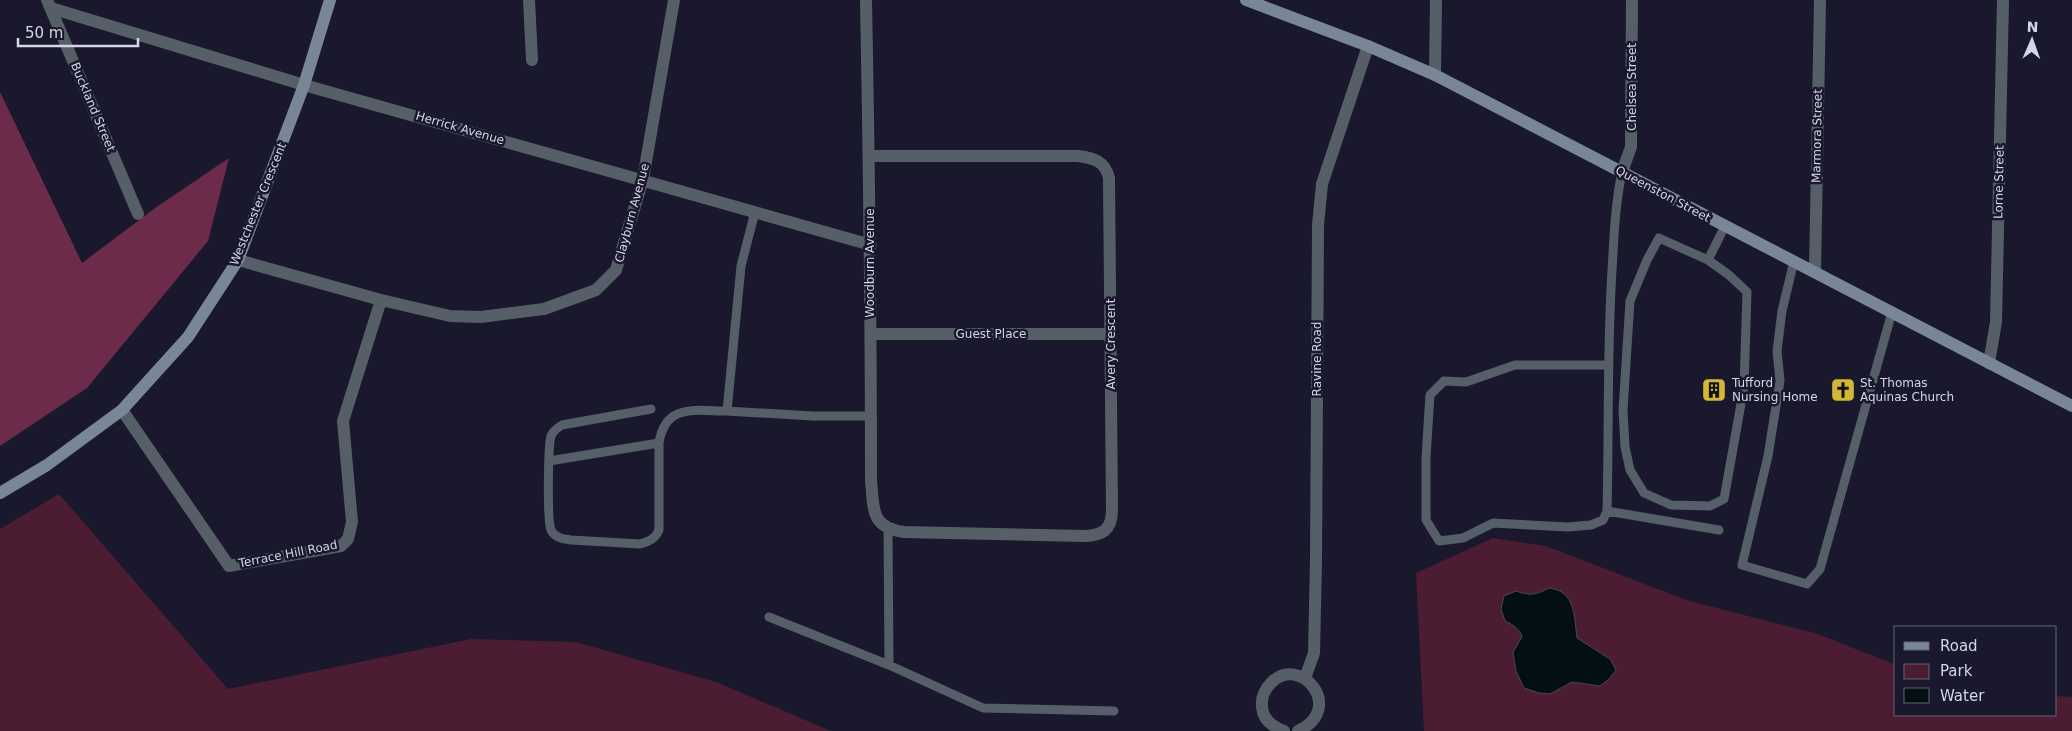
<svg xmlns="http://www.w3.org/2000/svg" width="2072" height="731" font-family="'DejaVu Sans',sans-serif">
	<rect width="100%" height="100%" fill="#19182d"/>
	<path fill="#4c1c33" d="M59 494 228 689 471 639 576 642 716 682 831 731H0V529Z
		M1493 538 1546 546 1686 600 1818 634 1896 665V715H2056V696L2072 697V731H1424L1416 573Z"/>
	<path fill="#6c2b4a" d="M0 92 82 263 158 206 229 158 208 241 87 388 0 446Z"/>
	<path fill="#030f12" stroke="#424b51" d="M1549 588C1576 591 1574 617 1577 638L1610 659 1616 670 1609 679 1600 686 1572 682 1550 694 1539 693 1524 688 1516 671 1513 652 1522 637C1520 629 1512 624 1505 621L1501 609 1504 596 1516 591C1530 596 1536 595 1549 588Z"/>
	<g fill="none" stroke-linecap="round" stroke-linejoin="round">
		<path stroke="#565f68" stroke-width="9" d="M755 212 741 266 727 411 813 416H871
			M1659 238 1708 260 1729 275 1747 292 1744 387 1724 499 1710 506 1671 505 1644 493 1630 470 1625 447 1623 410 1630 301 1647 260Z
			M1708 260 1725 226
			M1794 261 1782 311 1777 351 1780 381 1768 456 1742 565 1807 584 1820 569 1892 312
			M1609 365H1515L1466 382 1444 381 1430 395 1426 457V520L1439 541 1463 538 1493 523 1568 527 1591 525 1603 520 1607 511C1609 431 1607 350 1612 270 1614 237 1615 205 1622 172
			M651 409 562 425C557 428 553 431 551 436 548 446 547 521 551 530 555 538 563 539 571 540L640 544C650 541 655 539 659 530V443C665 403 696 411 727 411
			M549 461 659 443
			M1607 511 1719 530
			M888 528 889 665 983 708 1114 711
			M769 617 889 665"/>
		<path stroke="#565f68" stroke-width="12" d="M47 0 138 214
			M529 0 532 60
			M866 0C869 160 871 321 871 481 874 509 870 527 904 532L1083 536C1102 536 1112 530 1112 510L1109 178C1105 161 1094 158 1078 156H869
			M51 8 304 85 871 245
			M1435 75 1436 0
			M1622 172 1631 147 1632 0
			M238 260 381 300 450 316 481 317 544 309 596 290 616 270 643 179 674 0
			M1815 271 1820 0
			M871 334H1110
			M1989 363 1996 322 2003 0
			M122 410 229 566 341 546 348 539 352 522 343 421 381 300
			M1305 678 1314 653 1316 561 1318 225 1322 184 1368 46
			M1284 731C1273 727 1263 720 1262 707 1261 697 1264 690 1271 683 1299 653 1347 708 1298 731"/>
		<path stroke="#788695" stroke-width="12" d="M1246 0 1368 46 1435 75 2072 406
			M0 493 47 465 122 410 188 337 238 260 304 85 330 0"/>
	</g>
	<defs>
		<symbol id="building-square" viewBox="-11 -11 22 22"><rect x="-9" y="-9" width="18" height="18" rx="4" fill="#d2b736" stroke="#19182d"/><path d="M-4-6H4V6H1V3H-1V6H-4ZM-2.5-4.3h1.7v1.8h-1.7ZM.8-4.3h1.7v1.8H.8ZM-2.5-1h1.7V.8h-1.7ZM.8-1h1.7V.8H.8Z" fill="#111"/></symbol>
		<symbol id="church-square" viewBox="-11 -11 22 22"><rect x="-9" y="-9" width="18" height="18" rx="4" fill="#d2b736" stroke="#19182d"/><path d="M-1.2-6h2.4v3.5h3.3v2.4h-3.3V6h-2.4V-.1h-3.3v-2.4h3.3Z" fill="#111"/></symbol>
	</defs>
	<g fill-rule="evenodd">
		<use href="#building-square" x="1700" y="376" width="28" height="28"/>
		<use href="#church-square" x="1829" y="376" width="28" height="28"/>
	</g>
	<g text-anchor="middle" stroke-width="5" stroke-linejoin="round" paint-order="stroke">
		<g font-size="12" fill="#d5d6e5" stroke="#19182d">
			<text transform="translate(1632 87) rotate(-90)" y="4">Chelsea Street</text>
			<text transform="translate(93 107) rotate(67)" y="4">Buckland Street</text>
			<text transform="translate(460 128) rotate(16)" y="4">Herrick Avenue</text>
			<text transform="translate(1817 136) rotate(-89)" y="4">Marmora Street</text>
			<text transform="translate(1999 182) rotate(-89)" y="4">Lorne Street</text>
			<text transform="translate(1663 194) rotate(28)" y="4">Queenston Street</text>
			<text transform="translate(258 204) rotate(-68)" y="4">Westchester Crescent</text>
			<text transform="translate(632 213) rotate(-75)" y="4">Clayburn Avenue</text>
			<text transform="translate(870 263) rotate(-90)" y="4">Woodburn Avenue</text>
			<text x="991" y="338">Guest Place</text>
			<text transform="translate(1111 344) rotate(-90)" y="4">Avery Crescent</text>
			<text transform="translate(1317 359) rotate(-90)" y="4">Ravine Road</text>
			<text transform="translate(288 554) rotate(-11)" y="4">Terrace Hill Road</text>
		</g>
		<g font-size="12" fill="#d5d6e5" stroke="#19182d" text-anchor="start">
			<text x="1732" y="387">Tufford<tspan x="1732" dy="14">Nursing Home</tspan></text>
			<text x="1860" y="387">St. Thomas<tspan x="1860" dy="14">Aquinas Church</tspan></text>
		</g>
	</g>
	<rect x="1894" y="626" width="162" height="90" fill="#19182d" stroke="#646477"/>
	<rect x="1904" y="642" width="25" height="8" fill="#788695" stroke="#646477"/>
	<text x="1940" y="651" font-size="15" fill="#d5d6e5">Road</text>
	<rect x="1904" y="664" width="25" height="15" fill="#4c1c33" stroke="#646477"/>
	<text x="1940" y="676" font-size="15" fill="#d5d6e5">Park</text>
	<rect x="1904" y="688" width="25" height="15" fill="#030f12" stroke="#646477"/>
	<text x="1940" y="701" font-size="15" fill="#d5d6e5">Water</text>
	<g transform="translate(2032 40) rotate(2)" stroke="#19182d" stroke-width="4" paint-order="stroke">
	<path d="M0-4L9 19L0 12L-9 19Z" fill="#d5d6e5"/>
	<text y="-8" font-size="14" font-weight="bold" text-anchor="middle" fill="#d5d6e5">N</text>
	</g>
	<path d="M18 38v8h120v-8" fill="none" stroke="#d5d6e5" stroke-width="2.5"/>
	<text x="25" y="38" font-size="15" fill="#d5d6e5" stroke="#19182d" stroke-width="4" paint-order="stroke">50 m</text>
</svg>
